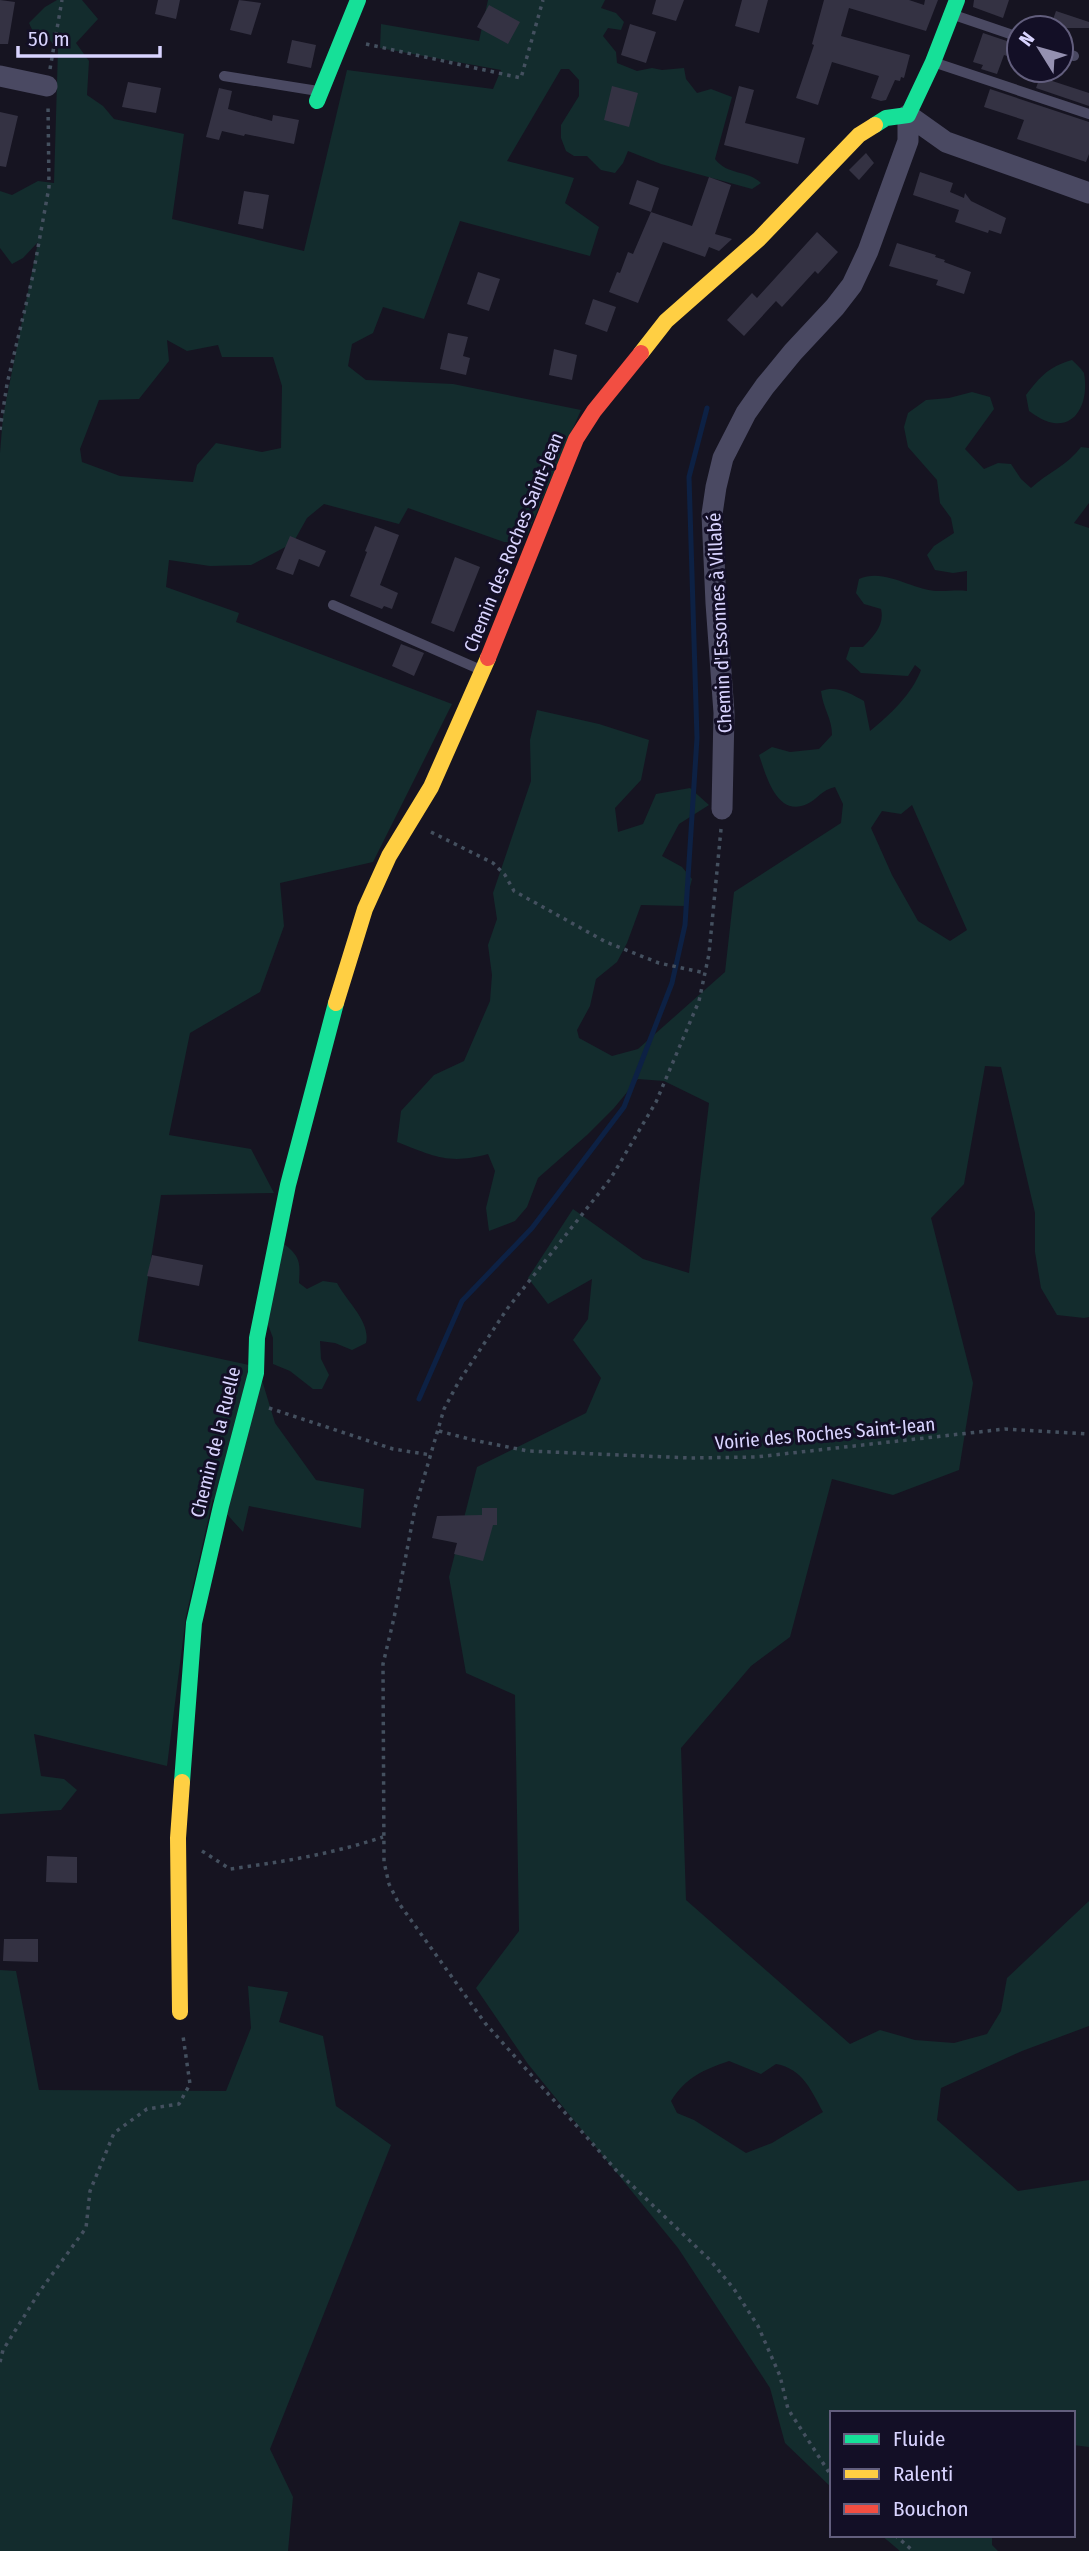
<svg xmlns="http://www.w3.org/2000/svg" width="1089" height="2551" font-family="'Fira Sans Condensed',sans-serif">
	<rect width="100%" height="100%" fill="#161421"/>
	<path fill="#132c2d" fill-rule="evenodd" d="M57 0H82L98 19 76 43 89 61 87 95 103 106 114 119 184 134 172 219 304 251 347 70 493 89 501 70 380 48 381 24 479 41 488 0H605L601 8 616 13 624 22 621 30 608 28 603 36 616 52 617 63 637 71 652 68 662 70 684 68 686 79 697 93 711 89 732 97 715 159C728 176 746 169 761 183L752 189 661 164 628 151 623 163 615 173 601 170 587 156H574L566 151 561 138V125L579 96V80L569 69H561L507 161 574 178 565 203 599 227 590 256 460 221 424 319 383 307 373 333 352 344 348 366 366 380 453 384 581 410 524 542H504L408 508 399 524 324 504 307 518 293 543 251 565 210 566 169 560 166 587 239 613 236 622 452 704 373 862 280 883 284 926 260 992 190 1033 169 1135 251 1149 274 1193 161 1195 138 1341 258 1367 275 1423 316 1480 364 1489 361 1528 249 1506 243 1532 213 1499 186 1616 167 1766 34 1734 41 1776 64 1779 77 1790 61 1810 0 1814V453L3 416 38 242 23 258 12 264 0 248V191L12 195 38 181 54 183 58 49 47 37 35 36 29 23 45 7ZM167 340 187 351 218 345 222 357H273L282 386 281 448 262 452 216 443 197 465 193 482 120 476 82 462 80 449 99 400 139 399 169 361Z
		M1072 360C1076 364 1081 368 1084 373 1089 399 1078 430 1049 422 1042 420 1035 415 1029 411L1026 395C1041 376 1048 367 1072 360Z
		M972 392 990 397 994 409 965 449 984 469 998 463 1011 464 1021 479 1031 488C1047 473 1068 465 1081 447L1089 448V503L1074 523 1089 528V1317L1084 1318 1057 1315 1041 1288 1035 1252V1213L1001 1067 985 1066 964 1184 931 1218 973 1383 959 1470 893 1495 832 1479 790 1637 751 1666 681 1748 686 1900 850 2044 880 2030 915 2040 954 2043 987 2034 1001 2011 1007 1978 1089 1901V2026L1022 2051 941 2088 937 2120 1018 2191 1089 2180V2447L1073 2445V2413H832V2488L785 2443 770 2388 678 2248 528 2064 476 1988 519 1931 515 1695 466 1673 449 1577 477 1467 586 1413 601 1378 573 1340 588 1319 592 1279 548 1304 528 1278 573 1209 643 1259 689 1273 709 1103 664 1081 638 1079 614 1108 587 1135 538 1178 527 1207 515 1221 489 1231 486 1208 495 1171 488 1154C448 1165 434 1156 397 1142L401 1111 434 1075 464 1061 490 1001 492 975 488 945 497 919 493 893 531 781 530 740 537 710 599 724 649 740 641 780 615 808 618 832 643 824 656 794 690 788 709 805 679 824 662 856 682 867 692 879 685 906 641 905 627 943 617 962 596 979 590 1006 577 1030 579 1038 612 1056 638 1049 725 972 734 892 841 823 843 804 835 787C821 790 818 799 807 804 777 818 766 775 759 755L772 747 790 752 819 749 832 735C832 718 823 709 821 691 836 685 850 693 864 701L870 731C890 715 912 694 921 670L915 665 908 676 861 673 846 659 850 647H863C873 637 885 625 881 609L864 604 856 593 859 579C885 567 912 591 940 591 950 591 958 590 967 591V571L953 573 935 570 927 555 934 546 954 533 951 518 940 503 937 480 908 447 904 427 908 413 926 400 949 398ZM912 805 967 930 950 941 918 921 892 875 871 828 882 811 901 814ZM729 2061 761 2074 776 2064C803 2069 811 2090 823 2112L772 2143 746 2153 694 2120 677 2113 671 2101C686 2077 703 2070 729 2061Z
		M284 1244C301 1257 300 1263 299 1283L307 1289 323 1281 337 1283C347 1302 371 1322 366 1343L352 1350 335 1343 320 1341 321 1359 329 1375 322 1389H313L290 1371 273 1364V1338L267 1322Z
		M0 1970 16 1971 39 2090 226 2091 251 2028 248 1986 288 1992 279 2022 323 2036 336 2106 391 2145 270 2449 293 2497 288 2551H0Z
		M881 2535H992V2545L998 2551H900Z"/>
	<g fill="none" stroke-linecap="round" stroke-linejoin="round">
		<path stroke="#0d2144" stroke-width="5" d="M419 1399 462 1301 532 1228 624 1107 672 983 685 925 697 738 689 477 707 408"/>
	</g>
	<path fill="#343243" d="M0 0 15 2 8 44H0Z
		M158 0H180L176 19 155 14Z
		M239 0 261 3 251 35 230 30Z
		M656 0H684L676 21 652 14Z
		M742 0H768L759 33 735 26Z
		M824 0H909L924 5 925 0H938L926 31 849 8 841 36 910 55 904 78 901 77 900 81 895 80 886 100 881 101 871 98 879 76 832 62 818 105 796 98 814 45 812 44Z
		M974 0H1009L1003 18 973 7Z
		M489 5 520 22 508 44 477 27Z
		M1056 11 1089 22V28H1050Z
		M630 24 656 32 646 63 621 55Z
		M983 33 1019 45V60L1004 55 997 74 981 69 983 65 973 62Z
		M292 40 316 45 311 68 287 63Z
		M1040 77 1089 93V106L1036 88Z
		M128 82 161 88 156 113 122 107Z
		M612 86 638 93 629 127 604 120Z
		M739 86 754 90 745 123 805 138 798 164 724 145Z
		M219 88 232 91 228 109 272 121 273 115 299 120 294 144 245 134 244 136 222 131 219 140 206 137Z
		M990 89 1089 122V154L1086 162 1017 139 1024 120 984 107Z
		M0 112 18 116 6 167 0 166Z
		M866 153 874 163 859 180 849 170Z
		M920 172 953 183 950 192 964 198 965 193 971 201 1006 218 1001 234 989 230 988 233 955 222 959 210 913 195Z
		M709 177 731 185 715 234 732 239 719 251 709 247 705 257 663 242 638 303 609 292 617 272 620 273 628 252 633 254 651 212 692 226Z
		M637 180 659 188 651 212 629 204Z
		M244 191 269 195 263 229 238 224Z
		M817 232 838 252 818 274 815 271 782 307 776 301 744 336 727 320 752 293 757 298Z
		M897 243 936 255 935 257 945 260 944 262 971 272 964 294 936 285 938 280 889 266Z
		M478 272 500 279 489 311 467 304Z
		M593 299 616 307 607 332 585 324Z
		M448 333 468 337 463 356 470 358 466 375 440 369Z
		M554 349 577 355 572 380 549 375Z
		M375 526 399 535 380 585 398 593 392 609 384 606 382 609 350 596 367 552 365 551Z
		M290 536 326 551 319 567 299 559 293 575 276 569Z
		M455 557 480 567 454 632 431 623Z
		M401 644 424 653 414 676 392 666Z
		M152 1255 203 1265 199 1286 147 1276Z
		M482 1508H497V1525H493L483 1561 454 1554 457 1543 432 1538 437 1516 482 1515Z
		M47 1856 77 1857V1883L46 1882Z
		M4 1939H38V1962L3 1961Z"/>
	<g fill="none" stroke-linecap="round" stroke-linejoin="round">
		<path stroke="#44505f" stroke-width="3.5" stroke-dasharray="3.5 5" stroke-linecap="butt" d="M366 44 521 78 543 0
			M50 69 62 0
			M0 430 7 384 33 275 49 187 48 104
			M721 829 709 954 699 1001 656 1102 611 1178 507 1309 458 1383 444 1409 415 1508 394 1618 383 1664 384 1862 389 1884 398 1902 485 2023 616 2170 710 2260 734 2289 758 2326 780 2376 788 2409 832 2477
			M431 832 493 863 505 875 514 891 606 942 659 963 705 973
			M269 1408 393 1449 431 1455
			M439 1431 473 1440 528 1451 690 1458 756 1457 1005 1429 1089 1434
			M202 1851 230 1869C282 1862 332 1854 383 1837
			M0 2362 3 2350 40 2291 86 2228 90 2191 114 2133 147 2109 179 2104 190 2084 183 2036
			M895 2535 913 2551"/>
		<path stroke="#4a4962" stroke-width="10" d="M954 15 1019 37
			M1061 51 1074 56
			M936 63 1089 114
			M224 76 318 91
			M333 605 481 670"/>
		<path stroke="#4a4962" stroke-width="21" d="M0 76 47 86
			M908 115 946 142 1089 193
			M722 809 724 713 716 603 712 514 716 487 723 458 746 413 765 386 793 352 835 307 852 285 868 251 908 141V115"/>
		<path stroke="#16e098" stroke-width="16" d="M317 101 358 0
			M875 125 886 118 908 115 933 62 957 0
			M182 1782 194 1623 221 1506 256 1373 257 1338 288 1185 336 1003"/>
		<path stroke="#ffcf43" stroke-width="16" d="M641 353 666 321 759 239 859 135 875 125
			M336 1003 365 909 389 856 431 787 488 658
			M180 2012 178 1838 182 1782"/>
		<path stroke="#f24e42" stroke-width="16" d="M488 658 576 439 594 411 641 353"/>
	</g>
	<g text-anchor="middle" stroke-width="6" stroke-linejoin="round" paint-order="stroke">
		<g font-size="19" fill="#d9d4ff" stroke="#130f26">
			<text transform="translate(513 542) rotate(-68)" y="7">Chemin des Roches Saint-Jean</text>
			<text transform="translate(719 623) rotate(-93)" y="7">Chemin d'Essonnes à Villabé</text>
			<text transform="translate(825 1433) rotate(-5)" y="7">Voirie des Roches Saint-Jean</text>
			<text transform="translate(215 1442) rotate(-76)" y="7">Chemin de la Ruelle</text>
		</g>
	</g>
	<rect x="830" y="2411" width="245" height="126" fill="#130f26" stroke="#625e7d" stroke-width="2"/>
	<rect x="844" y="2434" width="35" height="10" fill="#16e098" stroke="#625e7d" stroke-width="2"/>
	<text x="893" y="2446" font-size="21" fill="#d9d4ff">Fluide</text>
	<rect x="844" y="2469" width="35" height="10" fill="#ffcf43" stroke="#625e7d" stroke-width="2"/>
	<text x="893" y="2481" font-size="21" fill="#d9d4ff">Ralenti</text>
	<rect x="844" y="2504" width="35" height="10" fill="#f24e42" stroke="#625e7d" stroke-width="2"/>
	<text x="893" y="2516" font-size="21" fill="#d9d4ff">Bouchon</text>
	<g transform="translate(1040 49) rotate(307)"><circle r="33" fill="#130f26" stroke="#625e7d" stroke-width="2"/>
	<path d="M0-5L12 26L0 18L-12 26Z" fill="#9591b1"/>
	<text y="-10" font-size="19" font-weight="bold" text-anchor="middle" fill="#d9d4ff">N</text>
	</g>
	<path d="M18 46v10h142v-10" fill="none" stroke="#d9d4ff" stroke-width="3.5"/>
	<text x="28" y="46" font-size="21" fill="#d9d4ff" stroke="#130f26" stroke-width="5" paint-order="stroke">50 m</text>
</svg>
